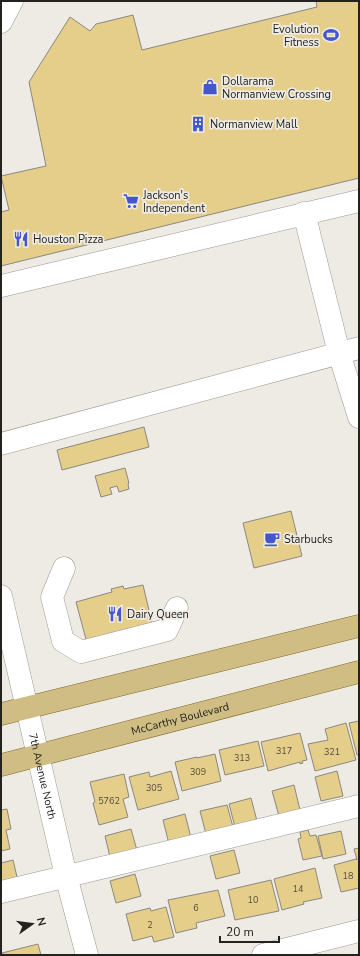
<svg xmlns="http://www.w3.org/2000/svg" width="360" height="956" font-family="'Nunito Sans',sans-serif">
	<rect width="100%" height="100%" fill="#eeebe4"/>
	<path fill="#e5ce89" stroke="#8b8882" d="M316 1H359V178L1 266V212L9 210 1 176 46 166 29 82 70 17 90 31 96 24 133 15 142 50 317 7Z
		M144 427 149 447 62 470 57 450Z
		M125 468 129 483 128 484 129 489 119 492 117 486 110 488 112 494 101 497 95 476Z
		M291 511 302 556 254 568 243 523Z
		M143 585 153 627 87 643 76 602 112 592 111 589 123 586 124 589Z
		M359 721V755H357L349 723Z
		M346 723 356 760 315 771 308 744 328 740 325 729Z
		M300 733 307 760 302 761 303 763 300 764V762L268 771 261 742Z
		M258 741 264 766 225 775 219 750Z
		M215 754 221 781 182 791 175 762 197 757V758Z
		M171 771 179 799 138 810 129 777 149 772 150 777Z
		M337 771 343 796 321 801 315 777Z
		M124 774 129 797 123 799 128 817 99 825 93 803 95 802 90 782Z
		M294 785 300 810 279 816 272 791Z
		M251 798 257 821 235 827 229 804Z
		M227 805 233 827 206 834 200 811Z
		M7 809 11 829 6 830 10 849 1 851V810Z
		M185 814 191 838 169 844 163 820Z
		M131 829 138 854 111 861 105 836Z
		M308 830 310 836 316 835 322 856 303 860 298 839 301 838 300 832Z
		M341 831 346 854 323 859 318 836Z
		M359 848V888L341 892 334 865 356 859 357 860 354 849Z
		M234 850 240 873 216 879 210 856Z
		M13 860 19 885 1 889V863Z
		M315 868 322 898 303 902 304 904 282 910 274 879Z
		M135 874 141 896 116 903 110 881Z
		M271 880 279 911 235 920 228 890Z
		M218 890 225 916 196 923 197 928 176 933 168 900Z
		M166 907 174 937 154 942 152 936 133 941 126 914 150 908 151 911Z
		M38 944 41 955H3L2 953Z"/>
	<g fill="none" stroke-linecap="round" stroke-linejoin="round">
		<defs>
			<g id="minor">
				<path d="M1 22 12 1"/>
				<path d="M304 213 339 353 359 417"/>
				<path d="M1 286 359 201"/>
				<path d="M1 444 359 348"/>
				<path d="M64 568 52 597 63 641 81 652 167 630 177 608"/>
				<path id="s1" d="M1 596 66 876 87 955"/>
				<path d="M1 892 359 806"/>
				<path d="M263 955 359 931"/>
			</g>
			<g id="major">
				<path d="M1 714 359 626"/>
				<path id="s2" d="M1 765 359 672"/>
			</g>
		</defs>
		<use href="#minor" stroke="#9b9892" stroke-width="23"/>
		<use href="#major" stroke="#7e6a2a" stroke-width="23"/>
		<use href="#minor" stroke="#fff" stroke-width="22"/>
		<use href="#major" stroke="#cfbd83" stroke-width="22"/>
	</g>
	<defs>
		<symbol id="stadium-bare" viewBox="-9 -9 18 18"><path d="M0-5a6.5 5 0 1 0 0 10a6.5 5 0 1 0 0-10ZM-3.5-1.8h7v3.6h-7Z" fill="#4356ca" stroke="#eeebe4" stroke-width="2.5" paint-order="stroke"/></symbol>
		<symbol id="shop-bare" viewBox="-9 -9 18 18"><path d="M-5-2.5h2.3a2.7 3.5 0 0 1 5.4 0H5L5.5 6h-11ZM-1.5-2.5h3a1.5 2.3 0 0 0-3 0Z" fill="#4356ca" stroke="#eeebe4" stroke-width="2.5" paint-order="stroke"/></symbol>
		<symbol id="building-bare" viewBox="-9 -9 18 18"><path d="M-4-6H4V6H1V3H-1V6H-4ZM-2.5-4.3h1.7v1.8h-1.7ZM.8-4.3h1.7v1.8H.8ZM-2.5-1h1.7V.8h-1.7ZM.8-1h1.7V.8H.8Z" fill="#4356ca" stroke="#eeebe4" stroke-width="2.5" paint-order="stroke"/></symbol>
		<symbol id="supermarket-bare" viewBox="-9 -9 18 18"><path d="M-6-5.5h2.5l.6 2H6L4.5 2H-2.5L-4.4-4H-6ZM-1.5 3.2a1.3 1.3 0 1 0 .1 0ZM3 3.2a1.3 1.3 0 1 0 .1 0Z" fill="#4356ca" stroke="#eeebe4" stroke-width="2.5" paint-order="stroke"/></symbol>
		<symbol id="restaurant-bare" viewBox="-9 -9 18 18"><path d="M-5-6h1v4h1v-4h1v4h1v-4h1v5L-1.5 .5V6h-2V.5L-5-1ZM5-6V6H3V1.5H1.5Q1.5-4 5-6Z" fill="#4356ca" stroke="#eeebe4" stroke-width="2.5" paint-order="stroke"/></symbol>
		<symbol id="cafe-bare" viewBox="-9 -9 18 18"><path d="M-5.5-4.5H6V0H3Q3 3.5 0 3.5H-2.5Q-5.5 3.5-5.5 0ZM3-3.2v2h1.7v-2ZM-6 4.5H4V6H-6Z" fill="#4356ca" stroke="#eeebe4" stroke-width="2.5" paint-order="stroke"/></symbol>
	</defs>
	<g fill-rule="evenodd">
		<use href="#stadium-bare" x="320" y="24" width="22" height="22"/>
		<use href="#shop-bare" x="199" y="76" width="22" height="22"/>
		<use href="#building-bare" x="187" y="113" width="22" height="22"/>
		<use href="#supermarket-bare" x="120" y="190" width="22" height="22"/>
		<use href="#restaurant-bare" x="10" y="228" width="22" height="22"/>
		<use href="#cafe-bare" x="261" y="528" width="22" height="22"/>
		<use href="#restaurant-bare" x="104" y="603" width="22" height="22"/>
	</g>
	<g text-anchor="middle" stroke-width="3.5" stroke-linejoin="round" paint-order="stroke">
		<g font-size="9" fill="#544d3a">
			<text x="284" y="754">317</text>
			<text x="332" y="755">321</text>
			<text x="242" y="761">313</text>
			<text x="198" y="775">309</text>
			<text x="154" y="791">305</text>
			<text x="109" y="804">5762</text>
			<text x="348" y="879">18</text>
			<text x="298" y="892">14</text>
			<text x="253" y="903">10</text>
			<text x="196" y="911">6</text>
			<text x="150" y="928">2</text>
		</g>
		<g font-size="11" fill="#23221f" stroke="#eeebe4" text-anchor="start">
			<text x="319" y="33" text-anchor="end">Evolution<tspan x="319" dy="13">Fitness</tspan></text>
			<text x="222" y="85">Dollarama<tspan x="222" dy="13">Normanview Crossing</tspan></text>
			<text x="210" y="128">Normanview Mall</text>
			<text x="143" y="199">Jackson's<tspan x="143" dy="13">Independent</tspan></text>
			<text x="33" y="243">Houston Pizza</text>
			<text x="284" y="543">Starbucks</text>
			<text x="127" y="618">Dairy Queen</text>
		</g>
		<g font-size="11" fill="#23221f" stroke="#eeebe4">
			<text dy="4" stroke="none"><textPath href="#s2" startOffset="185">McCarthy Boulevard</textPath></text>
			<text dy="4" stroke="none"><textPath href="#s1" startOffset="185">7th Avenue North</textPath></text>
		</g>
	</g>
	<rect width="360" height="956" fill="none" stroke="#23221f" stroke-width="4"/>
	<g transform="translate(32 924) rotate(76)" stroke="#eeebe4" stroke-width="3" paint-order="stroke">
	<path d="M0-3L7 15L0 10L-7 15Z" fill="#23221f"/>
	<text y="-6" font-size="11" font-weight="bold" text-anchor="middle" fill="#23221f">N</text>
	</g>
	<path d="M220 936v6h59v-6" fill="none" stroke="#23221f" stroke-width="2"/>
	<text x="226" y="936" font-size="12" fill="#23221f" stroke="#eeebe4" stroke-width="3" paint-order="stroke">20 m</text>
</svg>
